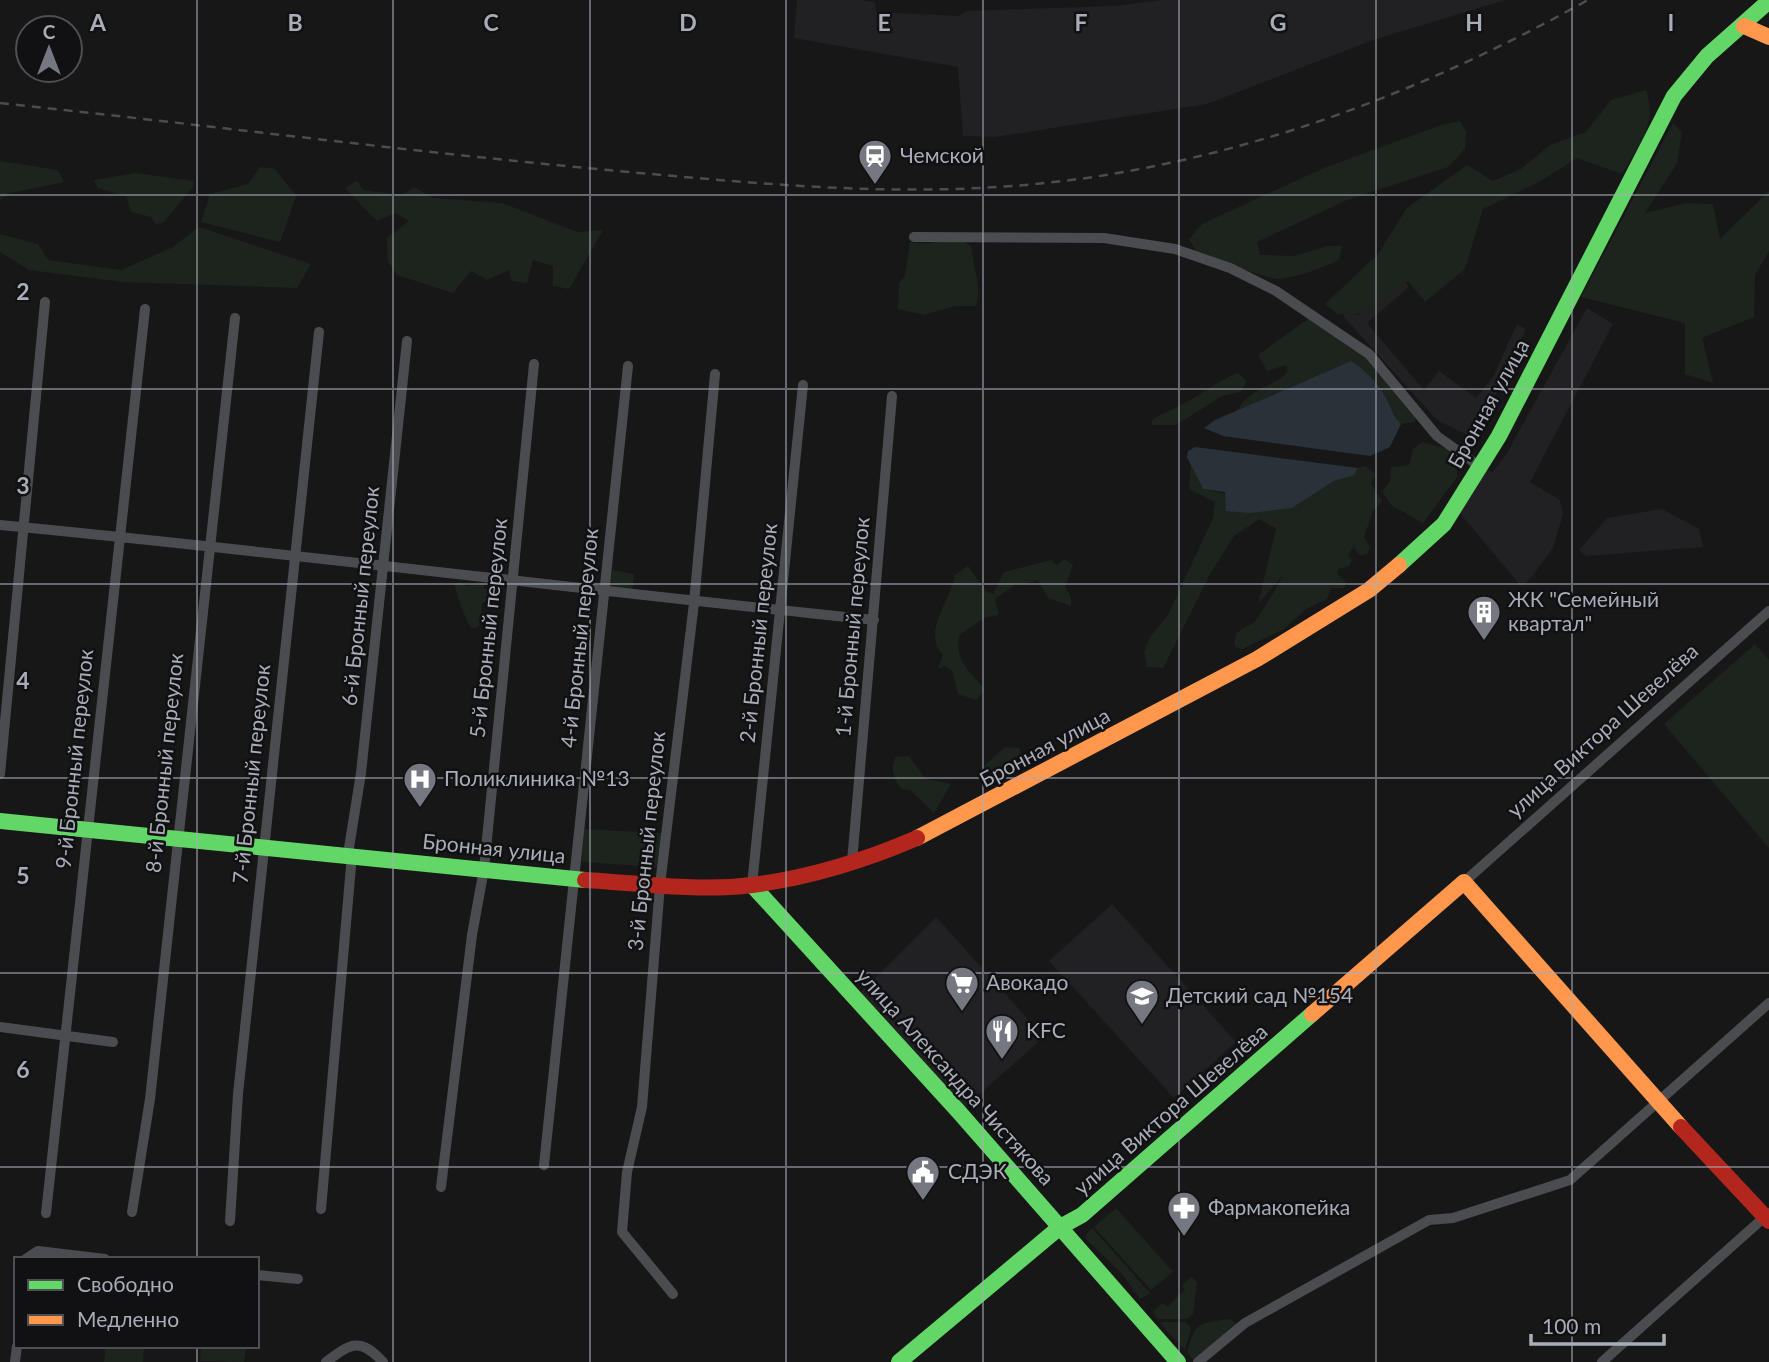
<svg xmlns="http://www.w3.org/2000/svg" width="1769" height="1362" font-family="Lato,sans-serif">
	<rect width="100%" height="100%" fill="#171717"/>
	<path fill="#212123" d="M797 0H860L875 2 876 12 959 16 966 11 1115 6 1162 0H1505L1373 40 1207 104 995 137 963 136 958 67 794 38Z
		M1402 278 1409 287 1367 323 1424 390 1439 371 1476 398 1493 377 1517 324 1526 329 1475 439 1437 420 1343 316 1349 307 1358 315Z
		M1587 308 1613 324 1530 482 1560 500 1563 514 1553 548 1530 579 1521 586 1458 511 1485 469 1493 472 1507 453Z
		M1662 509 1699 529 1703 547 1586 556 1579 550 1607 518Z
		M1112 904 1236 1042 1174 1098 1049 961Z
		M936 917 1044 1037 959 1112 855 998Z"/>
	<path fill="#1d241e" d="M1646 90C1658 123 1639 145 1622 174L1577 158 1539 182 1483 209 1465 269 1425 302 1408 281 1368 313 1337 314 1325 304 1378 254 1407 208 1467 165 1493 181 1521 169 1550 145 1586 132 1611 100Z
		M1460 121 1466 132 1465 149 1448 167 1347 200 1257 242 1260 255 1295 256 1327 246H1342L1339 260C1321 268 1299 277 1280 279 1266 280 1221 259 1199 256L1189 239 1202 224 1324 168 1441 125Z
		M1673 123 1682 132 1677 163 1645 213 1686 203 1713 204 1720 239 1769 191V251L1755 275 1754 317 1702 338 1713 383 1685 374V323L1581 297Z
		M0 161 57 170 65 182 10 193 0 200Z
		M260 167 275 169 296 196 280 242 201 222 210 194 248 184Z
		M135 173 194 181 193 187 163 223 156 224 151 217 131 212 127 197 98 188 94 180Z
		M357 181 363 190 402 195 414 187 433 198 502 203 577 232 603 230 569 289 553 286V266L533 260 527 283 512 281 509 270 487 280 471 271 453 293 397 275 388 261 387 238 409 221 395 213 377 221 345 188Z
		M199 227 311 264 297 288 123 282 29 270 0 252V234L38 244 48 260 121 270 171 248Z
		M959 238 972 247C972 269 983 286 976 306H955L924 315 898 309 899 283 905 276 910 242 927 244Z
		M1309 318 1373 363 1416 413 1415 422 1401 424 1394 418 1389 403 1351 361 1238 410C1248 389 1272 388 1288 372L1286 365 1267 371 1258 355Z
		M1238 373 1247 381 1240 392 1222 396 1176 425H1152V420C1162 413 1171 411 1181 405 1201 395 1217 381 1238 373Z
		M1422 442 1452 450 1457 461V477L1423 523 1391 505 1382 491 1390 482 1391 467 1409 465 1413 449Z
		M1191 464 1203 489 1292 508 1334 481 1354 475 1358 468 1365 466 1376 474 1371 483 1382 502 1373 511 1364 537 1370 547 1367 554 1360 556 1354 547 1348 555 1352 560 1349 566 1338 569 1337 574 1346 582 1344 588H1331L1327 599 1306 609 1284 629 1242 649 1235 647C1233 625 1249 630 1257 619 1266 605 1276 590 1283 575L1258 604 1276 528 1259 519 1234 536 1210 574 1163 668 1147 667 1144 652 1150 637 1168 615 1213 518 1215 502 1189 489Z
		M1064 559 1073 565 1065 587 1071 597V606L1048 598 1038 580 1025 585 1016 584 995 599 999 615 984 618 959 635C955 664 971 671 985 690L976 700 958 694 952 670 944 666 938 669 943 655C921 631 951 602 955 575L968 566 986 591 993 594 1004 572 1051 560 1057 565Z
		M612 570 634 574 632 591 610 588Z
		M461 582 467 586 484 583V589L499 585 505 587 496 599 482 603 481 623 476 628H471C466 620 455 592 455 584Z
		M1755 644 1769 660V848L1664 724Z
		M1005 747 1019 748 1021 756 1015 763H1004L999 774 986 773 984 766Z
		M909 756 926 779 951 784 934 813 910 790 901 789C894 777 889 769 896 757Z
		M584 829 663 833 658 867 582 862Z
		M1116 1208 1173 1272 1151 1290 1094 1227Z
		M1092 1228 1150 1293 1140 1299 1122 1274 1087 1240 1085 1236Z
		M1191 1277 1197 1282 1193 1314 1187 1319H1157L1153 1311 1163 1303 1167 1307 1185 1290 1182 1285Z
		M1231 1319 1239 1326C1223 1338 1208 1346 1193 1360L1187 1353C1195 1321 1199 1323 1231 1319Z
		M1159 1322H1186L1191 1328 1185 1350Z
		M106 1346H144L143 1362H104Z
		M201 1346H246L244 1362 200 1361Z"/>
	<path fill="#2a3239" d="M1351 361C1368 372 1380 385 1389 404 1393 412 1394 418 1401 424L1390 447 1370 456 1223 436 1204 428 1215 420Z
		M1195 447 1358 468 1354 475 1334 481 1292 508 1250 513 1226 511 1225 492 1203 489 1187 457 1188 451Z"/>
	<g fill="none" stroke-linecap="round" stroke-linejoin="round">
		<path stroke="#4b4c50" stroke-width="10" d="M914 237 1104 238 1175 249 1230 268 1276 291 1369 354 1437 436 1479 466
			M0 525C292 553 583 590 874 620
			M0 774 45 302
			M348 854 361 773 407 341
			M852 862 892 396
			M1464 882 1769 611
			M752 885 803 385
			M0 1027 113 1042
			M544 1165C571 899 602 633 628 366
			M441 1187 472 935 484 869 534 364
			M321 1209 352 855
			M132 1212 150 1099 235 318
			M46 1213 145 309
			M230 1221 238 1094 319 332
			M26 1259 38 1251 105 1259
			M257 1275 298 1279
			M673 1294 622 1232 627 1172 642 1107 660 885 694 603 715 374
			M15 1362 17 1346
			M326 1362C351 1343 360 1337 383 1362
			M1198 1362 1245 1323 1429 1220 1453 1218 1570 1180 1769 1003
			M1602 1362 1769 1213"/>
		<path stroke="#63d668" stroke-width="16" d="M1399 565 1444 524 1499 436 1674 96 1707 56 1769 1
			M0 821 585 880
			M752 885 959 1112 1178 1362
			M899 1362 1060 1227 1082 1215 1312 1014"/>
		<path stroke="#ff974d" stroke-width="16" d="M1744 26 1769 37
			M917 838 1257 659 1369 590 1399 565
			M1312 1014 1464 882 1681 1127"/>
		<path stroke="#b3261e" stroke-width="16" d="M585 880C640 883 697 892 752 885 807 878 866 860 917 838
			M1681 1127 1769 1221"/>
		<path stroke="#4b4c4f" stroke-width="2.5" stroke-dasharray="9 7" stroke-linecap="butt" d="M0 103C206 125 412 152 618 171 786 186 937 202 1106 175 1278 147 1437 84 1588 0"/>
	</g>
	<path fill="none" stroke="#a8adb8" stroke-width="2" stroke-opacity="0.55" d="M197 0V1259M393 0V1362M590 0V1362M786 0V1362M983 0V1362M1179 0V1362M1376 0V1362M1572 0V1362M0 195H1769M0 389H1769M0 584H1769M0 778H1769M0 973H1769M0 1167H1769M197 1346V1362"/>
	<defs>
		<symbol id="station-pin" viewBox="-11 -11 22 30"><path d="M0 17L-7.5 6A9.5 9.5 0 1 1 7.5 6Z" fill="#757880" stroke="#111113"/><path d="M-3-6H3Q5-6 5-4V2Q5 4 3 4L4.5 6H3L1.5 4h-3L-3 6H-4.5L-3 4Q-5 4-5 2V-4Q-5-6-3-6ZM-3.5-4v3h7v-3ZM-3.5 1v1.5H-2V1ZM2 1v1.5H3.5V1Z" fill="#fff"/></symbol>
		<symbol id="building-pin" viewBox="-11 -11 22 30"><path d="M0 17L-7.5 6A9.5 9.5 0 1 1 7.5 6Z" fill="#757880" stroke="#111113"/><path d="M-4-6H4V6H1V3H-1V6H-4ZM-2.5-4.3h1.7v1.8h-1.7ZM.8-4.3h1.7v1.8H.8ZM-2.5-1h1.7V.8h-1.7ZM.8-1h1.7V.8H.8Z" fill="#fff"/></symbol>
		<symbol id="hospital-pin" viewBox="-11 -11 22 30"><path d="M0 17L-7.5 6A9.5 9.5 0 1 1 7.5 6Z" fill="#757880" stroke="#111113"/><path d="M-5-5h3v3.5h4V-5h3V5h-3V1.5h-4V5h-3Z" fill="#fff"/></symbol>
		<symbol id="supermarket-pin" viewBox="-11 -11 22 30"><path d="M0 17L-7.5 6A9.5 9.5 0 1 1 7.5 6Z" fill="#757880" stroke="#111113"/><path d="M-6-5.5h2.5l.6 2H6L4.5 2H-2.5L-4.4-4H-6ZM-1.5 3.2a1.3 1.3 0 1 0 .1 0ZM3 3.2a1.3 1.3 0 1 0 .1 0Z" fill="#fff"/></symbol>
		<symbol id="school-pin" viewBox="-11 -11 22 30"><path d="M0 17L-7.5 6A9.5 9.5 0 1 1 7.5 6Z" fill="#757880" stroke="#111113"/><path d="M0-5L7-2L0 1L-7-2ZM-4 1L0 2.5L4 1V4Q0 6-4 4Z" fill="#fff"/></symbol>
		<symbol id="restaurant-pin" viewBox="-11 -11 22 30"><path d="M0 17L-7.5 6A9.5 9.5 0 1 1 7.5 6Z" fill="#757880" stroke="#111113"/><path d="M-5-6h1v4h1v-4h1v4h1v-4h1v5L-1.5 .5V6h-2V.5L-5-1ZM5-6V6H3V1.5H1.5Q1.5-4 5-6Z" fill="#fff"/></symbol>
		<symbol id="civic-pin" viewBox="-11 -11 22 30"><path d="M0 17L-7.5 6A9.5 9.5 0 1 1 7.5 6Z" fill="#757880" stroke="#111113"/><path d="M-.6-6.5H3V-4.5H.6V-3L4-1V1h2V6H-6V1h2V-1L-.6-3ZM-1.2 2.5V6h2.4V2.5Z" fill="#fff"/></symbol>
		<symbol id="pharmacy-pin" viewBox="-11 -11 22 30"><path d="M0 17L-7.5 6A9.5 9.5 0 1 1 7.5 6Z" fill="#757880" stroke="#111113"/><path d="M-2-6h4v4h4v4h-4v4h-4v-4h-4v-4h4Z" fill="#fff"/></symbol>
	</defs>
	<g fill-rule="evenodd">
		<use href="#station-pin" x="856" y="137" width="38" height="52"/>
		<use href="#building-pin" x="1465" y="593" width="38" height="52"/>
		<use href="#hospital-pin" x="401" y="760" width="38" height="52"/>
		<use href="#supermarket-pin" x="943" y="964" width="38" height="52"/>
		<use href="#school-pin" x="1123" y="977" width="38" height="52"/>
		<use href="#restaurant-pin" x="983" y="1012" width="38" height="52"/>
		<use href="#civic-pin" x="904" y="1153" width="38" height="52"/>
		<use href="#pharmacy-pin" x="1165" y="1189" width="38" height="52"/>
	</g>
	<g text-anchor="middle" stroke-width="5" stroke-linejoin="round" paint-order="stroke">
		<g font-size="21" fill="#a8adb8" stroke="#111113" text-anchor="start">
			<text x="900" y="163">Чемской</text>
			<text x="1508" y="607">ЖК "Семейный<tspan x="1508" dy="24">квартал"</tspan></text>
			<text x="444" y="786">Поликлиника №13</text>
			<text x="986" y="990">Авокадо</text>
			<text x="1166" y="1003">Детский сад №154</text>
			<text x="1026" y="1038">KFC</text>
			<text x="948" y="1179">СДЭК</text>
			<text x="1208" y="1215">Фармакопейка</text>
		</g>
		<g font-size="21" fill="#a8adb8" stroke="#111113">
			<text transform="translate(1489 404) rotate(-61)" y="7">Бронная улица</text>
			<text transform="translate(361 596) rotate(-84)" y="7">6-й Бронный переулок</text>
			<text transform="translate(853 627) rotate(-85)" y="7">1-й Бронный переулок</text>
			<text transform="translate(489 628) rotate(-84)" y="7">5-й Бронный переулок</text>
			<text transform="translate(759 633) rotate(-84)" y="7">2-й Бронный переулок</text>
			<text transform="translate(580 638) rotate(-84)" y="7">4-й Бронный переулок</text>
			<text transform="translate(1603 731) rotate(-42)" y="7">улица Виктора Шевелёва</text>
			<text transform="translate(1045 748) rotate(-28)" y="7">Бронная улица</text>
			<text transform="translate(75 759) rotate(-84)" y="7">9-й Бронный переулок</text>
			<text transform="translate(165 763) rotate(-84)" y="7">8-й Бронный переулок</text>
			<text transform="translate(252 774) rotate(-84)" y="7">7-й Бронный переулок</text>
			<text transform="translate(647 841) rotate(-84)" y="7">3-й Бронный переулок</text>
			<text transform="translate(494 849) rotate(6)" y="7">Бронная улица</text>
			<text transform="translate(955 1077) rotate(48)" y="7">улица Александра Чистякова</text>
			<text transform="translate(1171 1110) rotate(-41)" y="7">улица Виктора Шевелёва</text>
		</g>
	</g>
	<g font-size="23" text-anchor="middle" font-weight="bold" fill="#a8adb8" stroke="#111113" stroke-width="5" stroke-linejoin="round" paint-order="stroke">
		<text x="98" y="31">A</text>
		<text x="295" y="31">B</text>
		<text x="491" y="31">C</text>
		<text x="688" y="31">D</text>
		<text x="884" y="31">E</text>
		<text x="1081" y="31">F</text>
		<text x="1278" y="31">G</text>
		<text x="1474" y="31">H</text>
		<text x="1671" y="31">I</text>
		<text x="23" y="300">2</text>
		<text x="23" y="494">3</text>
		<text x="23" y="689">4</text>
		<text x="23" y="884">5</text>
		<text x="23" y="1078">6</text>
	</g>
	<rect x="14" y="1257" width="245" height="91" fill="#111113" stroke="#4d4f55" stroke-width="2"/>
	<rect x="28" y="1280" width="35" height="10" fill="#63d668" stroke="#4d4f55" stroke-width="2"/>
	<text x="77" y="1292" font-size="21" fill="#a8adb8">Свободно</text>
	<rect x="28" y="1315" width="35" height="10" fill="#ff974d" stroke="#4d4f55" stroke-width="2"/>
	<text x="77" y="1327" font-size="21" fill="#a8adb8">Медленно</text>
	<g transform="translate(49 49)"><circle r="33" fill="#111113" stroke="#4d4f55" stroke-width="2"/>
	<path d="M0-5L12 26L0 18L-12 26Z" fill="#757880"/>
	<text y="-10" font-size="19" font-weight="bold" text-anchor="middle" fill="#a8adb8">С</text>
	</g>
	<path d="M1531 1334v10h133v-10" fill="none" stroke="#a8adb8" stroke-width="3.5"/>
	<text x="1542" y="1334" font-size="21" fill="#a8adb8" stroke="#111113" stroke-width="5" paint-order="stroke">100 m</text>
</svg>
